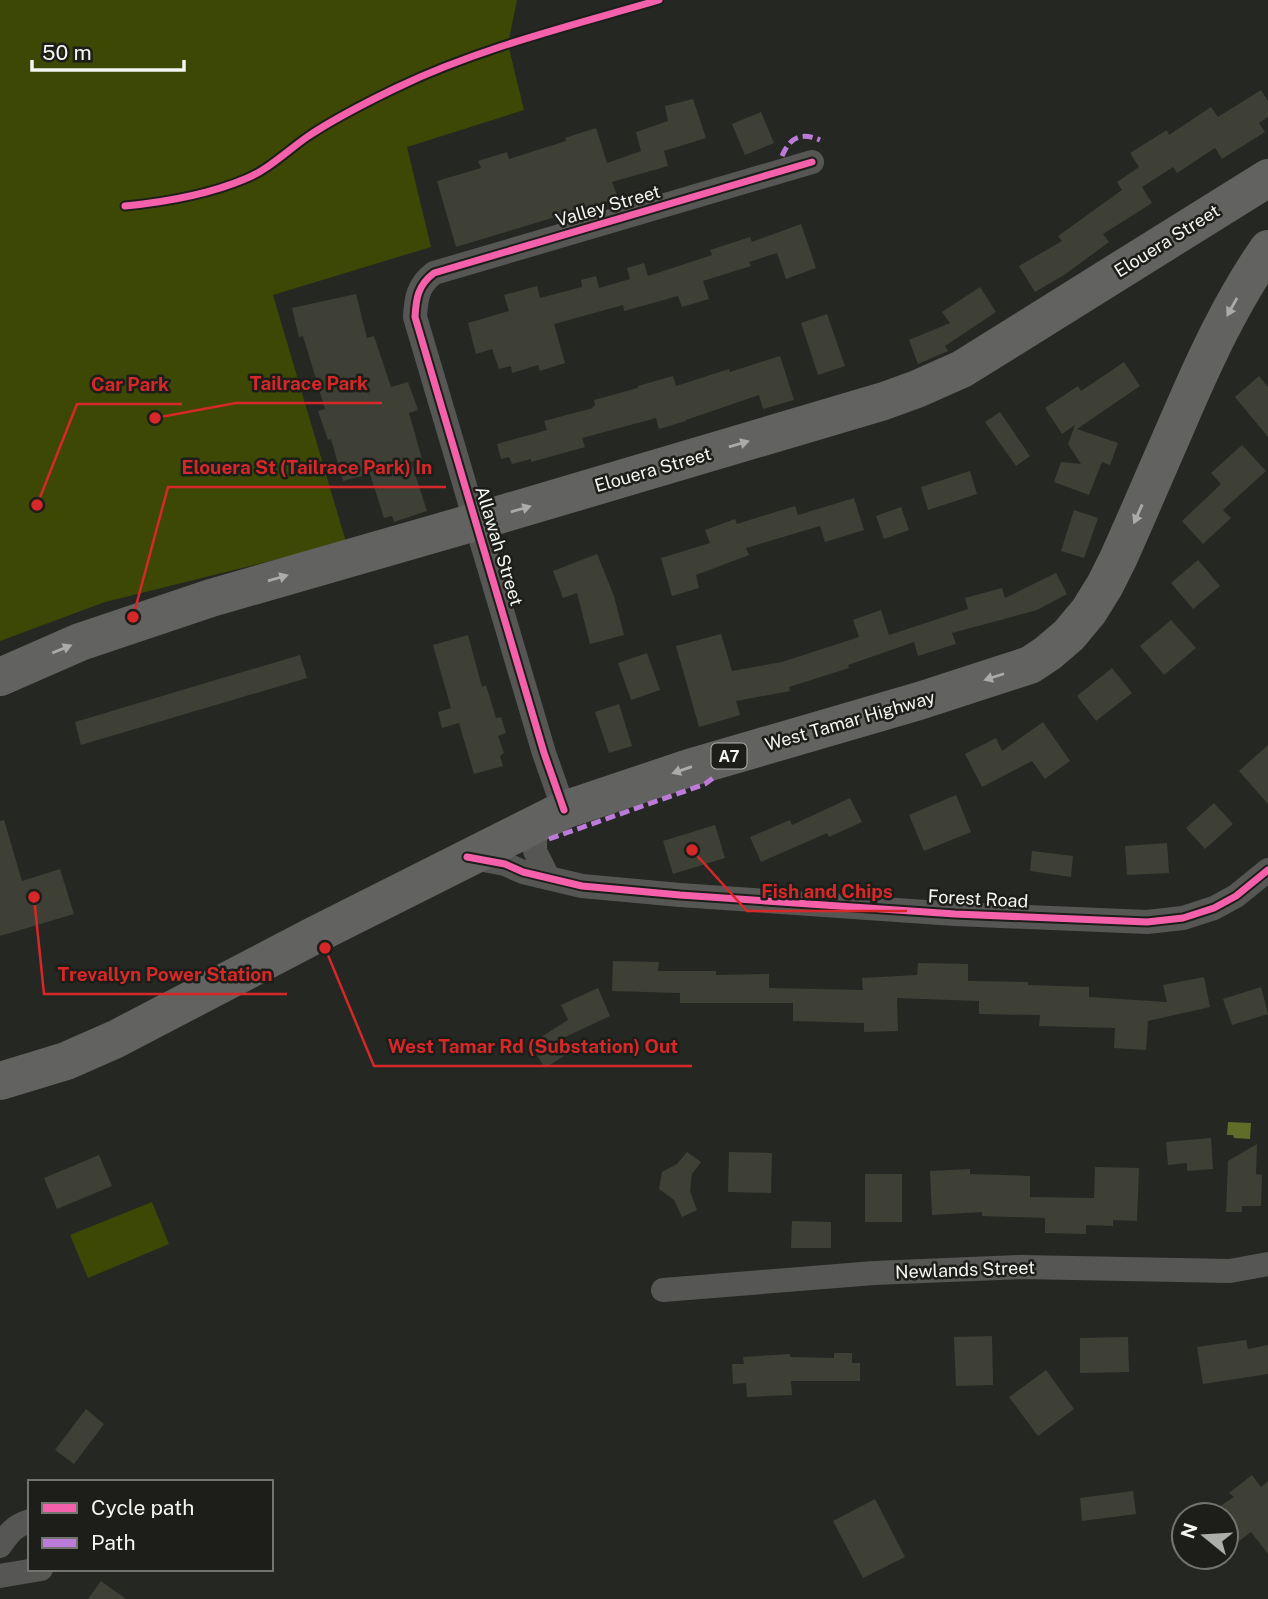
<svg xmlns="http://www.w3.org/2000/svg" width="1268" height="1599" font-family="'Public Sans',sans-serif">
	<rect width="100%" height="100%" fill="#252723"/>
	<path fill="#3d4805" d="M0 0H517L508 44 524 110 407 147 431 247 273 295 346 542 105 602 0 641Z
		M152 1202 169 1244 88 1278 70 1235Z"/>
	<path fill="#5f6d28" d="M1228 1122 1251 1123 1250 1139 1234 1138 1233 1135H1227Z"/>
	<path fill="#3e4035" d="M1261 90 1268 101V117L1259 123 1265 132 1222 159 1215 148 1177 173 1173 167 1142 187 1152 203 1103 234 1109 242 1064 275 1035 292 1019 266 1062 241 1058 236 1122 190 1117 182 1139 167 1130 153 1167 130 1169 135 1211 107 1218 117Z
		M693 99 706 138 664 151 668 166 612 182 618 198 456 247 437 181 481 168 478 161 507 152 509 159 566 141 565 138 596 128 607 163 641 151 636 132 668 121 665 106Z
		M761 112 774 143 745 155 732 124Z
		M801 224 816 268 786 279 777 253 749 262 751 266 703 281 709 299 682 307 678 296 624 311 623 305 554 324 565 363 540 371 538 365 512 373 511 366 499 369 492 349 476 354 468 323 509 311 504 295 537 286 540 298 582 287 581 280 596 276 599 288 630 279 627 268 644 263 648 276 712 255 710 250 750 237 752 242Z
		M980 287 996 312 945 346 948 351 918 364 909 340 950 323 942 312Z
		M356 294 367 338 374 336 391 387 408 382 418 410 409 413 422 459 411 462 427 511 394 522 392 516 384 518 370 474 343 481 331 439 328 440 318 411 325 409 303 336 299 337 292 308Z
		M827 314 845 366 818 375 801 323Z
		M780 356 794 400 763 409 759 395 686 420V421L659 429 656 418 582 438 585 447 531 462V459L512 464 509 457 501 459 497 444 547 430 544 421 593 408 592 407 595 406 594 400 638 388V386L673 376 676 386 729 369 730 372Z
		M1124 362 1140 386 1077 429 1118 443 1110 465 1102 462 1089 495 1054 482 1061 462 1081 464 1068 444 1075 425 1062 434 1045 408 1078 386 1081 391Z
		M1259 376 1268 387V437L1235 397Z
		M1000 412 1030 456 1016 466 985 422Z
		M1242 445 1266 471 1223 510 1231 518 1203 544 1182 521 1221 484 1211 473Z
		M970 471 977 494 928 510 921 487Z
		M854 498 864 530 825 542 820 526 746 548 749 555 696 575 699 588 672 596 661 558 710 543 705 530 735 519 737 524 795 506 798 515Z
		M901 507 909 530 884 539 876 516Z
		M1074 510 1098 518 1084 558 1061 551Z
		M597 554 614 596 624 635 590 644 577 593 563 598 553 571Z
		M1198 560 1220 586 1193 609 1171 583Z
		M1056 573 1067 594 1037 610 952 633 956 644 918 656 914 642 848 665 849 668 789 687 790 691 736 701 740 715 699 727 676 646 721 634 732 671 782 662 859 637 853 620 881 610 889 635 968 609 965 598 1002 588 1005 598Z
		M1171 620 1196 648 1164 675 1140 646Z
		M468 635 482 687 486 685 496 718 501 717 506 733 498 736 504 753 500 756 503 766 474 774 459 723 442 728 438 712 451 708 433 645Z
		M647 653 660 690 631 700 618 663Z
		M300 655 307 678 81 745 75 722Z
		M1112 668 1132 693 1096 721 1077 696Z
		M619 704 632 746 609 753 595 712Z
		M1043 722 1070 761 1045 779 1032 761 982 787 965 754 996 738 1002 751Z
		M1268 745V804L1239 771Z
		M956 795 971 832 924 851 909 815Z
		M850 798 862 822 829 837 827 833 761 862 750 837 790 820 792 825Z
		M1214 803 1233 824 1205 849 1186 828Z
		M4 820 22 881 60 869 74 914 0 936V821Z
		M715 825 725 858 673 874 663 841Z
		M1167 843 1169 873 1127 875 1125 846Z
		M1032 851 1073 856 1071 877 1030 871Z
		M613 961 659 962 658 971H716V975L769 974V988L863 990 862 978 917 975 918 963 968 964V981L1028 982V985L1089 987V997L1167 1002 1163 985 1204 977 1210 1007 1148 1021 1146 1050 1114 1048 1115 1028 1039 1026 1040 1015 979 1014V1001L897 998 898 1031 864 1032V1023L793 1021V1003H680V993L612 991Z
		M1261 987 1268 1014 1232 1025 1223 999Z
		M598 988 610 1016 563 1038 572 1051 545 1068 530 1044 568 1020 561 1005Z
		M1211 1138 1213 1169 1187 1171V1163L1168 1165 1166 1142Z
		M1257 1144 1256 1174 1262 1175 1261 1206H1242V1212H1226L1228 1161Z
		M687 1152 701 1162 692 1174 690 1191 697 1210 682 1217 674 1200 659 1189 662 1172 677 1164Z
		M729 1152 772 1153 771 1193 728 1192Z
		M99 1155 112 1186 57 1209 44 1178Z
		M1095 1167 1139 1168 1137 1221 1113 1220V1226L1086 1225V1234L1045 1233V1218L982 1216V1212L932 1215 930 1171 970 1169V1174L1030 1176V1197L1094 1198Z
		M865 1174H902V1222H865Z
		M792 1221 831 1222V1248H791Z
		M992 1336 993 1385 956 1386 954 1337Z
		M1128 1337 1129 1372 1080 1373V1338Z
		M1246 1340 1248 1349 1268 1345V1374L1203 1384 1197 1347Z
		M834 1353H852V1363H860V1381H791L792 1395 747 1397 746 1383 733 1384 732 1364H744L743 1357 790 1354V1357L834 1358Z
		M1046 1370 1074 1409 1038 1436 1009 1397Z
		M86 1409 104 1424 74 1464 55 1450Z
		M1252 1475 1261 1487 1268 1481V1554L1251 1532 1226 1551V1515H1206L1234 1497 1229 1493Z
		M1133 1491 1136 1514 1082 1521 1080 1498Z
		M875 1499 905 1557 863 1578 833 1521Z
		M101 1581 126 1599H88Z"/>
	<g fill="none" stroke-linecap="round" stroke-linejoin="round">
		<path stroke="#565755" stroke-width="24" d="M564 810 544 753 415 317C416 298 418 285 434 273L812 162
			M535 825V851L548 877
			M468 857 505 864 523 872 582 886 680 895 955 914 1147 922 1183 918 1214 908 1236 896 1268 870
			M663 1290 874 1273 1021 1267 1230 1271 1268 1264
			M0 1546C9 1533 14 1526 30 1521
			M0 1576 41 1569"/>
		<path stroke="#626260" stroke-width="38" d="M0 677 80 642 211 598 475 522 884 401 917 389 962 369 1268 178
			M0 1081 66 1061 116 1039 315 935 564 810 689 768 919 701 1030 665 1048 653 1069 635 1089 611 1105 585 1119 557C1140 510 1160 463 1181 415 1206 357 1232 301 1268 249"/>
		<path stroke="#bd7bd9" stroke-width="5" stroke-dasharray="10 5" stroke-linecap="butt" d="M782 156C790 137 801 132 820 140
			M549 839 705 784 713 778"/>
		<defs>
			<path id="cycleway" d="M125 206C166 202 207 195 245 179 268 170 287 151 307 137 335 118 365 103 396 88 479 48 570 26 659 0
				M564 810 544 753 415 317C416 298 418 285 434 273L812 162
				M467 857 505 864 523 872 582 886 680 895 955 914 1147 922 1183 918 1214 908 1236 896 1268 870"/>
		</defs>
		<use href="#cycleway" stroke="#1d1e19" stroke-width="11"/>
		<use href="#cycleway" stroke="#f560ab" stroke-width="7"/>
	</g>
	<defs><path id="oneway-solid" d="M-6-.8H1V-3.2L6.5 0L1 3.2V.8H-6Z" transform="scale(1.75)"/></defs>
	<g fill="#abaca9">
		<use href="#oneway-solid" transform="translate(1232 307) rotate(119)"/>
		<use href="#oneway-solid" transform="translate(739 444) rotate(-16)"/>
		<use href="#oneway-solid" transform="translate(521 509) rotate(-16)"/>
		<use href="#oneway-solid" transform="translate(1138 514) rotate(114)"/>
		<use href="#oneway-solid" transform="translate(278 578) rotate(-16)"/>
		<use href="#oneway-solid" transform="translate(62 649) rotate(-22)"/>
		<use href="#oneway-solid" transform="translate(994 677) rotate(162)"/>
		<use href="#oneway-solid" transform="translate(682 770) rotate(161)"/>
	</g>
	<g text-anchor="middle" stroke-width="5" stroke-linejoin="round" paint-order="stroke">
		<rect fill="#1d1e19" stroke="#b4b5b1" stroke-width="2" x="711.5" y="743.5" width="35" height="25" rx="5"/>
		<g font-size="16" font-weight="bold" fill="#f4f6f2">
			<text x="729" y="762">A7</text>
		</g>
		<g font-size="18" fill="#f4f6f2" stroke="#1d1e19">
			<text transform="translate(608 206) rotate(-16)" y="6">Valley Street</text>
			<text transform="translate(1167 241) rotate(-32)" y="6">Elouera Street</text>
			<text transform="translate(653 470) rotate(-16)" y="6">Elouera Street</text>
			<text transform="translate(499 546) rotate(73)" y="6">Allawah Street</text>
			<text transform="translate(850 721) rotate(-16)" y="6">West Tamar Highway</text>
			<text transform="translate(978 899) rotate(3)" y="6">Forest Road</text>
			<text transform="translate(965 1270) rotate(-2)" y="6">Newlands Street</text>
		</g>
	</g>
	<path fill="none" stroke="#d62828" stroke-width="2.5" d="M155 418L236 403H382M37 505L77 404H182M133 617L168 487H446M692 850L747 911H907M34 897L44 994H287M325 948L374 1066H692"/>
	<g fill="#d62828" stroke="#1d1e19" stroke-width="2.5">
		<circle cx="155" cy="418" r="7"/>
		<circle cx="37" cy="505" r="7"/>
		<circle cx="133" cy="617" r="7"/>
		<circle cx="692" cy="850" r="7"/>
		<circle cx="34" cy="897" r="7"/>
		<circle cx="325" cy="948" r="7"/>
	</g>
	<g font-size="19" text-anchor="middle" font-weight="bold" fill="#d62828" stroke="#1d1e19" stroke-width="5" stroke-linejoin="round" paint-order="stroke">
		<text x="309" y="390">Tailrace Park</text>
		<text x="130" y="391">Car Park</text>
		<text x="307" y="474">Elouera St (Tailrace Park) In</text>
		<text x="827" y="898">Fish and Chips</text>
		<text x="165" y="981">Trevallyn Power Station</text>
		<text x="533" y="1053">West Tamar Rd (Substation) Out</text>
	</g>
	<rect x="28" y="1480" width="245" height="91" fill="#1d1e19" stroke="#737470" stroke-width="2"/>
	<rect x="42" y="1503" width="35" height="10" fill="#f560ab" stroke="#737470" stroke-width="2"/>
	<text x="91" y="1515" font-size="21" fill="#f4f6f2">Cycle path</text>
	<rect x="42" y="1538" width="35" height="10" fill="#bd7bd9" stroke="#737470" stroke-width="2"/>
	<text x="91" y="1550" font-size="21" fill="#f4f6f2">Path</text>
	<g transform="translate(1205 1536) rotate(288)"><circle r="33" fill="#1d1e19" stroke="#737470" stroke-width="2"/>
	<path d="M0-5L12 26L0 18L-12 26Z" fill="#acaeaa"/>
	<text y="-10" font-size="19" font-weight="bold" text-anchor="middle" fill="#f4f6f2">N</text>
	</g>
	<path d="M32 60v10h152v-10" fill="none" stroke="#f4f6f2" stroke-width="3.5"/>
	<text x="42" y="60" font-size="21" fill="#f4f6f2" stroke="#1d1e19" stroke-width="5" paint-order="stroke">50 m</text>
</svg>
